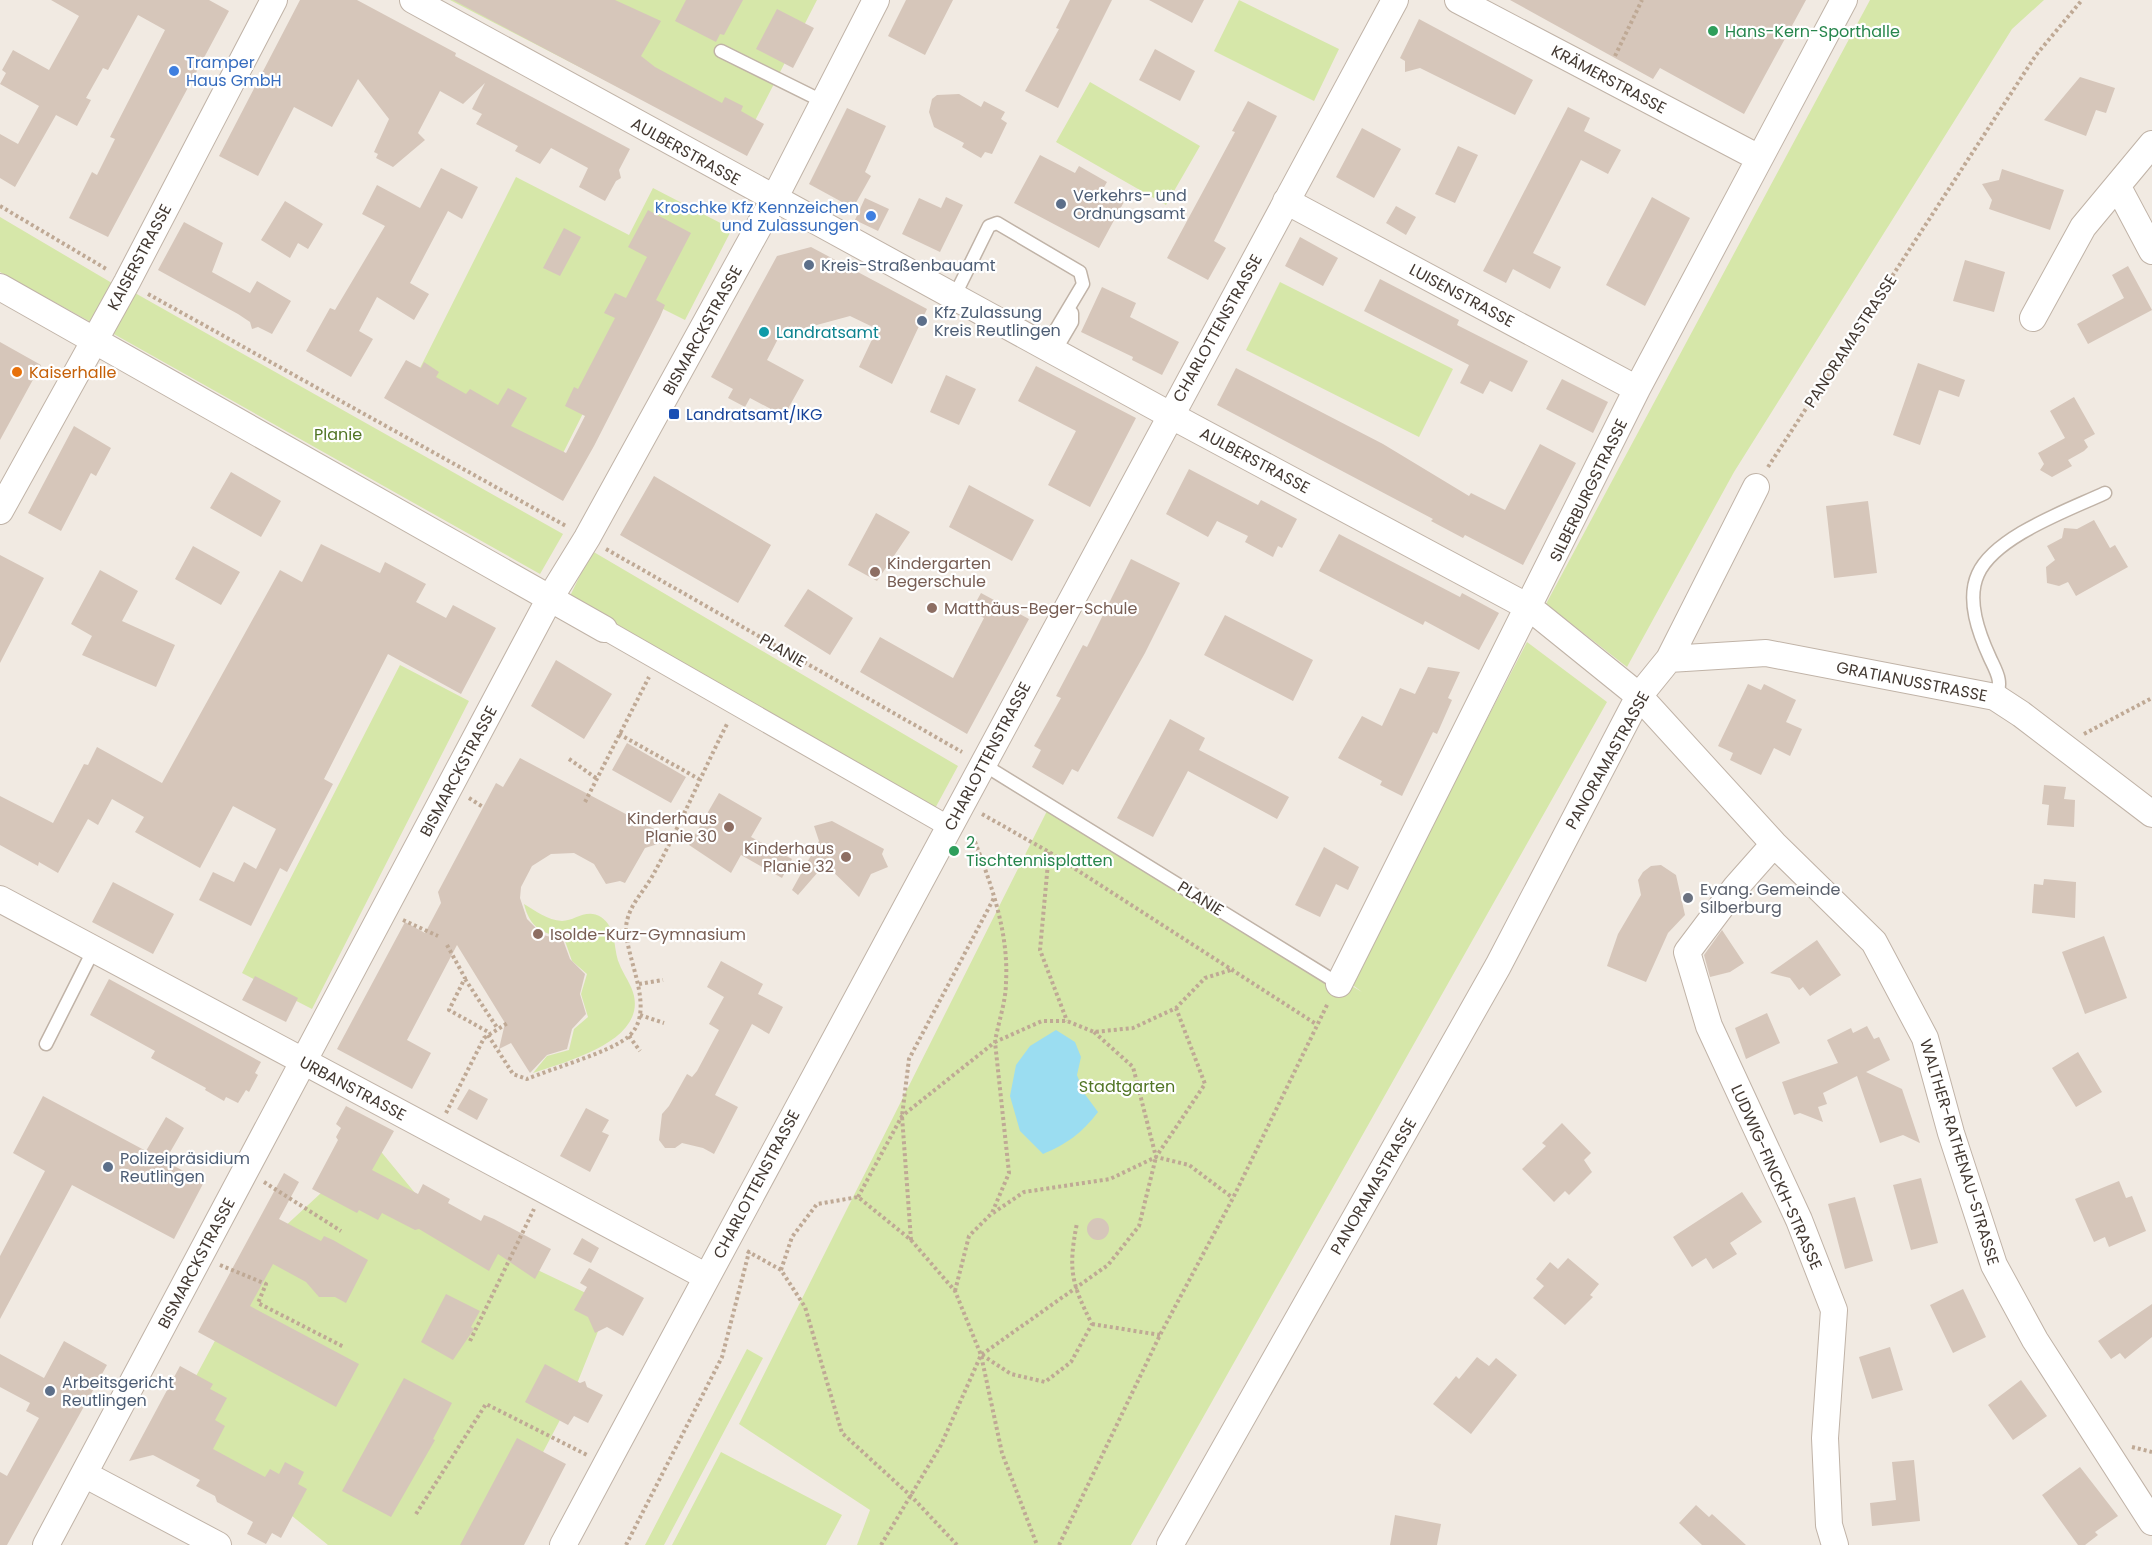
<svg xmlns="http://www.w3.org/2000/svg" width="2152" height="1545" font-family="Poppins,sans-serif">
	<rect width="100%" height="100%" fill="#f1eae2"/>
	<path fill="#d6e7a9" d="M450 0H817L740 150Z
		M1239 0 1339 49 1314 101 1214 51Z
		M1870 0H2044L2012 29 1734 472 1627 667 1546 604Z
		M1090 82 1200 146 1166 205 1056 142Z
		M516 177 629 235 653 188 732 229 685 320 641 298 552 475 404 400Z
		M0 217 117 286 96 325 0 272Z
		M1280 282 1453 369 1419 437 1246 350Z
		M135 293 563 534 540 574 112 333Z
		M592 551 958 766 932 814 570 596Z
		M1527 642 1607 702 1131 1545H857L870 1510 739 1424 1049 807 1362 992 1350 983Z
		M400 665 469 701 312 1009 242 973Z
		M524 904C536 911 547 920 562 921 575 921 586 908 601 917 617 928 613 948 619 963 623 974 632 985 634 996 644 1042 565 1062 533 1073L547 1056 569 1050 574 1029 588 1017 581 994 587 974 572 961 564 938C542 933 530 928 524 904Z
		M364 1131 434 1216 483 1244 609 1304 570 1401 494 1545H328L276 1503 224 1480 188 1391 268 1242 334 1181Z
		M747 1349 763 1358 664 1545H645Z
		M721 1452 842 1515 826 1545H672Z"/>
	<path fill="#9bddf1" d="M1056 1030 1075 1042 1081 1057 1077 1075 1084 1093 1098 1112C1082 1133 1067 1144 1043 1154L1020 1131 1010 1096 1016 1065 1030 1046Z"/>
	<path fill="#d6c6ba" d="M51 0H209L229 11 108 237 69 218 92 172 97 175 115 139 110 137 165 30 138 15 108 70 103 68 86 98 91 100 77 126 56 115 15 187 0 178V134L18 144 39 106 0 84 6 73 2 70 13 50 49 70 79 16Z
		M300 0H357L456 53 455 56 630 149 619 170 621 178 616 181 605 201 579 187 588 168 551 148 540 164 515 151 518 146 476 124 482 114 472 109 485 83 463 104 440 91 418 133 425 140 393 167 376 158 378 154 374 152 389 119 358 79 332 127 294 107 258 176 219 156Z
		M453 0H615L661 21 641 56 655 67 722 103 725 97 743 106 741 111 764 124 747 156Z
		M686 0H743L724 35 720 34 716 42 675 21Z
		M906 0H953L925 55 888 36Z
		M1070 0H1112L1058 108 1025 91 1059 29 1056 28Z
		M1149 0H1204L1192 23Z
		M1510 0H1806L1744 114 1660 68 1653 79Z
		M777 9 814 28 793 68 756 49Z
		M1419 19 1533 80 1515 115 1420 68 1405 72V61L1400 58Z
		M1155 49 1195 71 1180 101 1139 80Z
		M2080 77 2115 88 2106 113 2096 110 2086 136 2044 120Z
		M959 94 981 107 984 101 1005 112 1001 119 1007 123 992 154 985 152 981 158 962 147 964 143 934 127 929 112 932 99 937 95Z
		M1248 101 1277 116 1214 241 1226 248 1208 280 1167 258 1235 132 1232 131Z
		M1568 107 1590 118 1584 131 1621 150 1608 174 1581 160 1533 253 1561 267 1550 289 1513 269 1506 283 1483 271Z
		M847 108 886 126 865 172 871 176 853 208 809 184Z
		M1362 128 1401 149 1374 198 1336 177Z
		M1458 146 1478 155 1455 203 1435 194Z
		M1040 155 1075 173 1079 166 1107 182 1103 189 1125 200 1099 248 1014 203Z
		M441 168 478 187 462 219 448 211 410 283 429 294 414 320 377 297 359 331 373 339 351 377 306 351 330 308 335 310 385 226 362 214 377 185 420 208Z
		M2002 169 2064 190 2050 230 1989 209 1992 200 1982 184 1999 180Z
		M946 197 963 205 940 252 902 234 919 198 941 208Z
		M1652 197 1690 218 1645 306 1606 285Z
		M865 198 889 209 878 231 855 220Z
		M285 201 323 224 308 249 298 243 290 258 261 240Z
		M1396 206 1416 217 1406 235 1386 223Z
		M648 210 691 233 656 300 665 305 660 317 594 446 563 501 384 398 406 360 421 368 424 362 439 372 436 377 466 394 470 389 498 405 508 388 527 398 511 426 566 453 585 416 565 406 574 387 578 389 615 318 604 313 615 293 626 298 647 257 628 247Z
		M184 222 223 243 212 272 250 293 257 281 291 301 272 334 258 327 252 329 250 322 238 314 158 270Z
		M564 228 581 237 560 276 543 268Z
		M1300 237 1338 258 1323 286 1285 266Z
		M811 247 927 309 892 384 859 367 877 329 850 316 780 335 767 360 804 380 784 416 750 398 745 407 728 398 733 389 711 377 777 256Z
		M1965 260 2005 272 1994 312 1953 301Z
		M2128 266 2152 310 2088 344 2077 324 2124 298 2112 275Z
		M1380 279 1459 320 1457 325 1528 361 1512 392 1490 381 1483 394 1460 383 1469 365 1364 311Z
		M1102 287 1136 303 1130 317 1179 342 1162 375 1132 360 1133 357 1081 332Z
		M0 342 41 365 0 440Z
		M1918 363 1965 380 1959 397 1939 390 1920 445 1893 435Z
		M1036 366 1136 418 1090 507 1048 485 1076 431 1018 401Z
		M1236 368 1383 444 1469 496 1471 493 1505 510 1540 444 1576 463 1523 565 1465 535 1463 538 1431 521 1433 519 1217 405Z
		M946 375 976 389 959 425 930 412Z
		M1562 379 1608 402 1593 433 1546 409Z
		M2074 397 2095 434 2084 440 2088 447 2084 451 2068 460 2072 466 2052 477 2040 470 2044 464 2038 453 2065 438 2050 411Z
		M74 426 111 448 96 476 91 473 61 531 28 513Z
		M1189 469 1258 505 1261 500 1297 519 1282 548 1278 546 1273 557 1245 542 1248 536 1217 521 1208 537 1166 514Z
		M231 472 281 501 261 537 210 508Z
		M654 476 771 545 738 603 620 535Z
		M969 485 1034 520 1012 561 949 527Z
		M1868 501 1877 573 1834 578 1826 506Z
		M876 513 910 532 877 581 848 565Z
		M2094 520 2110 548 2115 545 2128 567 2076 596 2068 582 2059 586 2047 583 2046 567 2055 560 2047 546 2062 538 2064 528 2077 529Z
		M1339 534 1460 597 1462 593 1499 613 1479 650 1425 621 1423 625 1319 571Z
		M321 544 380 573 385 562 426 584 416 602 446 618 453 605 496 628 461 694 388 654 324 779 333 784 287 872 280 868 251 926 199 900 213 872 234 882 244 862 256 869 276 829 233 806 200 868 135 832 144 817 112 799 98 825 88 819 58 873 39 862 38 866 0 845V796L53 823 84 764 88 765 97 747 162 783 280 570 302 582Z
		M193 546 240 572 221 605 175 579Z
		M0 555 44 578 0 663Z
		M1131 559 1180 583 1145 653 1078 772 1072 769 1063 785 1032 767 1041 750 1034 746 1061 698 1056 696 1083 645 1087 647Z
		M100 570 138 591 122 621 175 645 156 687 82 655 92 636 71 624Z
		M808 589 853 618 830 655 784 626Z
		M981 593 1029 619 967 734 860 672 880 637 953 678 984 618 971 611Z
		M1225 615 1313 660 1293 701 1204 655Z
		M556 660 612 694 584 739 531 706Z
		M1428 667 1460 672 1448 698 1452 700 1437 734 1433 732 1402 796 1380 785 1382 781 1338 758 1362 716 1382 726 1400 688 1415 694Z
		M1748 684 1761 690 1764 684 1796 700 1786 722 1802 729 1790 756 1774 748 1761 775 1730 760 1733 753 1718 746Z
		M1170 719 1205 738 1199 750 1289 797 1277 819 1188 771 1153 837 1117 818Z
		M627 743 686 777 671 803 612 770Z
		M520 758 656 830 652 836 664 842 645 848 625 883 620 881 606 884 594 864 574 853 551 854 532 866 521 887 520 898 527 919 543 935 563 940 570 959 585 974 580 994 586 1014 572 1029 567 1049 547 1055 530 1073 511 1043 499 1049 505 1023 457 945 407 1040 431 1053 412 1089 337 1049 405 922 425 933 441 903 438 892 496 783 503 787Z
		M2044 785 2066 787 2064 799 2075 800 2074 827 2047 825 2049 805 2042 804Z
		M719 793 762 818 751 837 792 859 782 878 741 855 731 873 689 845Z
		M832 821 884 849 882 854 888 867 871 874 859 897 825 864 798 895 792 890 819 841 814 826Z
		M1324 847 1359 867 1348 890 1336 884 1320 917 1295 905Z
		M1661 865 1676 875 1685 915 1668 933 1646 982 1607 966 1618 934 1641 895 1638 880 1643 872 1651 866Z
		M2044 879 2076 882 2075 918 2032 913 2034 884 2043 885Z
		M113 882 174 914 153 954 92 922Z
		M1722 930 1744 963 1730 972 1710 977 1704 955Z
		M2104 936 2127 998 2085 1014 2062 952Z
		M1817 940 1841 975 1810 996 1803 987 1799 990 1790 978 1770 973Z
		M721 961 763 984 758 994 783 1007 769 1034 752 1024 715 1095 738 1107 714 1154 703 1148 682 1143 675 1148H665L659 1140 662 1114 669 1106 687 1074 692 1077 697 1071 719 1030 709 1024 724 997 707 987Z
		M255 976 298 998 286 1022 242 1000Z
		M109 979 261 1062 255 1073 258 1075 249 1092 246 1090 238 1103 226 1097 224 1101 205 1090 206 1088 151 1058 155 1051 90 1015Z
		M1767 1013 1780 1043 1746 1059 1735 1028Z
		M1867 1026 1874 1039 1879 1037 1890 1060 1866 1072 1902 1089 1920 1143 1903 1135 1880 1143 1857 1076 1823 1093 1827 1104 1818 1107 1823 1122 1800 1113 1794 1115 1782 1082 1838 1063 1827 1040 1851 1028 1853 1033Z
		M2078 1052 2102 1092 2076 1107 2052 1068Z
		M469 1089 488 1099 477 1120 457 1109Z
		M43 1096 146 1151 166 1117 184 1128 165 1161 204 1182 174 1239 72 1185 0 1319V1256L45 1171 13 1153Z
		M346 1106 394 1131 372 1170 418 1194 423 1184 450 1199 448 1203 481 1221 484 1215 494 1219 551 1249 535 1279 498 1254 489 1271 419 1229 415 1230 382 1213 378 1220 359 1210 357 1213 312 1189 338 1140 336 1137 341 1128 336 1124Z
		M586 1108 609 1120 602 1132 609 1135 590 1172 560 1156Z
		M1562 1123 1591 1153 1584 1160 1592 1172 1569 1195 1565 1191 1554 1202 1522 1169 1546 1146 1542 1143Z
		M284 1173 299 1182 279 1219 321 1241 324 1236 333 1240 368 1260 346 1303 335 1297H319L306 1282 273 1264 250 1306 359 1364 336 1407 198 1332Z
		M1921 1178 1938 1243 1911 1250 1893 1185Z
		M2119 1181 2126 1198 2132 1196 2146 1231 2109 1247 2105 1237 2094 1242 2075 1199Z
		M1742 1192 1762 1222 1730 1243 1737 1254 1713 1269 1706 1258 1692 1267 1673 1237Z
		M1855 1197 1873 1261 1845 1269 1828 1204Z
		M1087 1229a11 11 0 1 1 22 0a11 11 0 1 1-22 0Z
		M582 1238 599 1248 591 1263 573 1254Z
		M1568 1258 1599 1284 1590 1295 1593 1297 1565 1325 1533 1298 1544 1286 1536 1279 1550 1262 1558 1269Z
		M589 1268 644 1298 623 1336 607 1327 595 1333 588 1317 574 1310 587 1287 580 1283Z
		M1963 1289 1986 1337 1953 1353 1930 1305Z
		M446 1294 480 1311 471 1327 474 1329 453 1360 421 1342Z
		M2152 1304V1337L2125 1359 2120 1353 2111 1359 2098 1341Z
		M64 1341 107 1365 7 1545H0V1472L7 1476 39 1418 26 1411 30 1403 0 1387V1354L44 1378Z
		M1890 1347 1903 1390 1872 1399 1859 1357Z
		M1477 1357 1489 1366 1496 1358 1517 1375 1471 1434 1433 1404 1456 1376 1459 1379Z
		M545 1364 580 1383 585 1381 587 1387 603 1395 588 1423 574 1416 568 1425 525 1402Z
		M180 1366 213 1384 210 1389 227 1398 215 1420 225 1426 213 1449 265 1477 270 1469 279 1474 285 1462 304 1472 298 1484 307 1489 281 1538 272 1533 266 1544 247 1534 253 1522 217 1502 215 1496 196 1486 200 1480 153 1455 129 1461Z
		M404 1378 452 1403 433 1439 435 1440 391 1517 342 1491Z
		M2021 1380 2047 1416 2013 1440 1988 1405Z
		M517 1438 566 1464 524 1545H460Z
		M1914 1460 1920 1521 1872 1526 1870 1503 1896 1500 1892 1462Z
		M2080 1467 2118 1516 2095 1532 2098 1535 2085 1545H2078L2042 1495Z
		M1696 1505 1709 1517 1712 1514 1746 1545H1702L1679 1523Z
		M1395 1515 1441 1524 1437 1545H1390Z"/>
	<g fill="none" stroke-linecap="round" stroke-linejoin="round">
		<defs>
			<path id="service" d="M721 51 824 102
				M954 297 989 226 997 223 1080 272 1083 284 1046 346
				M1055 351 1072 322V313L1068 309
				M1995 697C2004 683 1996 671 1990 658 1979 634 1966 600 1978 574 1995 536 2069 510 2105 493
				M981 763 1339 984
				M46 1044 94 949"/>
			<path id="pedestrian" d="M604 629 948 826"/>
			<path id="minor" d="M413 0 1170 415 1530 608 1639 696 1774 844 1874 942 1925 1038 1951 1133 1994 1265 2035 1340 2152 1522
				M1458 0 1759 158
				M2118 187 2152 251
				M1286 201 1637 389
				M0 287 604 629
				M2033 318 2083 227 2152 144
				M0 511 127 282 274 0
				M1669 659 1766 653 1995 697 2021 714 2152 814
				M1774 844 1736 887 1687 952 1709 1026 1799 1220 1834 1310 1825 1438 1829 1525 1835 1545
				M0 899 707 1277
				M1339 984 1637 389 1844 0
				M84 1474 218 1545
				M46 1545 550 598 587 538 774 199 876 0
				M563 1545C839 1029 1117 514 1395 0
				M1170 1545 1498 966 1639 696 1669 659 1756 487"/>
		</defs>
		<use href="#service" stroke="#c0b3a7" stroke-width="15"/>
		<use href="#pedestrian" stroke="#c0b3a7" stroke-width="22"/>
		<use href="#minor" stroke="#c0b3a7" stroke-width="28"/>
		<path stroke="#bfa995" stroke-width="4" stroke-dasharray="3 3" stroke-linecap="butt" d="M1615 56 1642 0
			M0 206 108 270
			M148 294 566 526
			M1768 467 2036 55 2082 0
			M606 549 962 752
			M619 734 699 779
			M2084 734 2152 698
			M569 759 596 778
			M469 798 483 807
			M585 802 649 677
			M982 814 1049 852 1316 1024
			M1049 852 1040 950 1067 1021
			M403 920 438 936
			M447 945 465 978 449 1010 490 1033
			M465 979 498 1029
			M639 984 663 980
			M640 1015 664 1023
			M1094 1032 1133 1067 1156 1157 1189 1165 1233 1198
			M488 1035 513 1074 527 1079C553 1068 608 1053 628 1037 658 1011 625 959 626 927 628 906 643 893 653 875 680 826 702 773 728 722
			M629 1036 640 1051
			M446 1113 484 1038 509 1022
			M264 1182 341 1231
			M858 1197 902 1116 995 1042C998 1023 1006 1002 1006 982 1009 931 990 881 972 834
			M993 1213 1024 1192 1110 1179 1156 1157 1205 1084 1176 1008
			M911 1240 902 1116 909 1059 995 896
			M747 1251 781 1270 805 1307 842 1433 912 1497 957 1545
			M220 1265 266 1284 258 1303 344 1347
			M781 1270 792 1237 817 1204 858 1197 911 1240 955 1291 981 1355 1002 1453 1037 1545
			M955 1291 969 1236 992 1213 1009 1173 995 1042 1042 1021H1067L1094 1032 1133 1028 1176 1008 1205 978 1234 969
			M1092 1324 1160 1335
			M470 1341 534 1209
			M982 1355 1011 1374 1045 1382 1071 1362 1092 1324C1071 1283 1068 1269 1077 1223
			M2132 1447 2152 1452
			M416 1514 486 1404 587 1455
			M626 1545 722 1357 749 1252
			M881 1545 941 1445 981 1355 1108 1265 1139 1226 1156 1157
			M1059 1545 1160 1335 1233 1198 1328 1003"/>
		<use href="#service" stroke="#fff" stroke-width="12"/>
		<use href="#pedestrian" stroke="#fff" stroke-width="20"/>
		<use href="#minor" stroke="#fff" stroke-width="26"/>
	</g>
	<g fill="#2e9e5b" stroke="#fff" stroke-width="2">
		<circle cx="1713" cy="31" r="6"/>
		<circle cx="954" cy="851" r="6"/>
	</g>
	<g fill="#3f7fe0" stroke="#fff" stroke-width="2">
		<circle cx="174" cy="71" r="6"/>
		<circle cx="871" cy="216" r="6"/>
	</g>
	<g fill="#5c6f8a" stroke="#fff" stroke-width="2">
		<circle cx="1061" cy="204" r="6"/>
		<circle cx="809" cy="265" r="6"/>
		<circle cx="922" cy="321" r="6"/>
		<circle cx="108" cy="1167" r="6"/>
		<circle cx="50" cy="1391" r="6"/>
	</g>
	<circle fill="#0f9aa8" stroke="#fff" stroke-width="2" cx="764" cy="332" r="6"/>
	<circle fill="#e8710a" stroke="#fff" stroke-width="2" cx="17" cy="372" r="6"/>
	<rect fill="#1a4fb4" stroke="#fff" stroke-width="2" x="668" y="408" width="12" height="12" rx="3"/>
	<g fill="#8d6e63" stroke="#fff" stroke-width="2">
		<circle cx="875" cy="572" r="6"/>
		<circle cx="932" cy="608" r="6"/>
		<circle cx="729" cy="827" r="6"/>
		<circle cx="846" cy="857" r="6"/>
		<circle cx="538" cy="934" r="6"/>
	</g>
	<circle fill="#6b7280" stroke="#fff" stroke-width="2" cx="1688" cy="898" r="6"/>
	<g text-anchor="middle" stroke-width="4.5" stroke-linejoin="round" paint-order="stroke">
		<g font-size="16" fill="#27864d" stroke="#fff" text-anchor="start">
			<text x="1725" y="37">Hans-Kern-Sporthalle</text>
			<text x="966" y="848">2<tspan x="966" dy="18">Tischtennisplatten</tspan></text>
		</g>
		<g font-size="16" fill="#366cbe" stroke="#fff" text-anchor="start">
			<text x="186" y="68">Tramper<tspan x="186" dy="18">Haus GmbH</tspan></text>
			<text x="859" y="213" text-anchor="end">Kroschke Kfz Kennzeichen<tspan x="859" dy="18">und Zulassungen</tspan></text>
		</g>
		<g font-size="16" fill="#433932" stroke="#fff">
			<text transform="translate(1609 79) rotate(28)" y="6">KRÄMERSTRASSE</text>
			<text transform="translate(686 151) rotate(29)" y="6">AULBERSTRASSE</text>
			<text transform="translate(139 257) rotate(-62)" y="6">KAISERSTRASSE</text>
			<text transform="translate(1462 295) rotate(28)" y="6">LUISENSTRASSE</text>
			<text transform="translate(1217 328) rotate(-61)" y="6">CHARLOTTENSTRASSE</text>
			<text transform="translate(702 330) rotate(-61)" y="6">BISMARCKSTRASSE</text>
			<text transform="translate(1850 341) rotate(-57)" y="6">PANORAMASTRASSE</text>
			<text transform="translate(1255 460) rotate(28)" y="6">AULBERSTRASSE</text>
			<text transform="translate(1588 490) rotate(-64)" y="6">SILBERBURGSTRASSE</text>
			<text transform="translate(783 650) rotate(30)" y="6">PLANIE</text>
			<text transform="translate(1912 681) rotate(11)" y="6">GRATIANUSSTRASSE</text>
			<text transform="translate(987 756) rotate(-62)" y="6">CHARLOTTENSTRASSE</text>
			<text transform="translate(1607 760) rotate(-61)" y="6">PANORAMASTRASSE</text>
			<text transform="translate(458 771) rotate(-62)" y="6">BISMARCKSTRASSE</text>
			<text transform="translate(1201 898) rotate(32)" y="6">PLANIE</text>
			<text transform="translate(353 1088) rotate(28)" y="6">URBANSTRASSE</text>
			<text transform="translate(1960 1152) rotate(73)" y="6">WALTHER-RATHENAU-STRASSE</text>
			<text transform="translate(1777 1177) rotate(66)" y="6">LUDWIG-FINCKH-STRASSE</text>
			<text transform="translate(756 1184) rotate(-62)" y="6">CHARLOTTENSTRASSE</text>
			<text transform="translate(1373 1186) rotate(-60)" y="6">PANORAMASTRASSE</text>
			<text transform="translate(196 1263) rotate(-62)" y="6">BISMARCKSTRASSE</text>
		</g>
		<g font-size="16" fill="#4e5e75" stroke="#fff" text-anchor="start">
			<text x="1073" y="201">Verkehrs- und<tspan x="1073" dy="18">Ordnungsamt</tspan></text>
			<text x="821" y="271">Kreis-Straßenbauamt</text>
			<text x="934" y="318">Kfz Zulassung<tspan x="934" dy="18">Kreis Reutlingen</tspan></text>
			<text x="120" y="1164">Polizeipräsidium<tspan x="120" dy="18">Reutlingen</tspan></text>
			<text x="62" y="1388">Arbeitsgericht<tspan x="62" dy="18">Reutlingen</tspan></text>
		</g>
		<g font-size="16" fill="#0d838f" stroke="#fff" text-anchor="start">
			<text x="776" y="338">Landratsamt</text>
		</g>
		<g font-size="16" fill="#c56008" stroke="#fff" text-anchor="start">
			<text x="29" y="378">Kaiserhalle</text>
		</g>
		<g font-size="16" fill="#164399" stroke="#fff" text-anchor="start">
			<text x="686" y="420">Landratsamt/IKG</text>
		</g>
		<g font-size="16" fill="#517525" stroke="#fff">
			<text x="338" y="440">Planie</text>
			<text x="1127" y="1092">Stadtgarten</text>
		</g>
		<g font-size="16" fill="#785e54" stroke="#fff" text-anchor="start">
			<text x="887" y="569">Kindergarten<tspan x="887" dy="18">Begerschule</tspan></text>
			<text x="944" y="614">Matthäus-Beger-Schule</text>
			<text x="717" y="824" text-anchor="end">Kinderhaus<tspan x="717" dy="18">Planie 30</tspan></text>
			<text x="834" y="854" text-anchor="end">Kinderhaus<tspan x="834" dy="18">Planie 32</tspan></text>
			<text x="550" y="940">Isolde-Kurz-Gymnasium</text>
		</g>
		<g font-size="16" fill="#5b616d" stroke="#fff" text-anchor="start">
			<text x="1700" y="895">Evang. Gemeinde<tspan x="1700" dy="18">Silberburg</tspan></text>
		</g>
	</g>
</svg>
